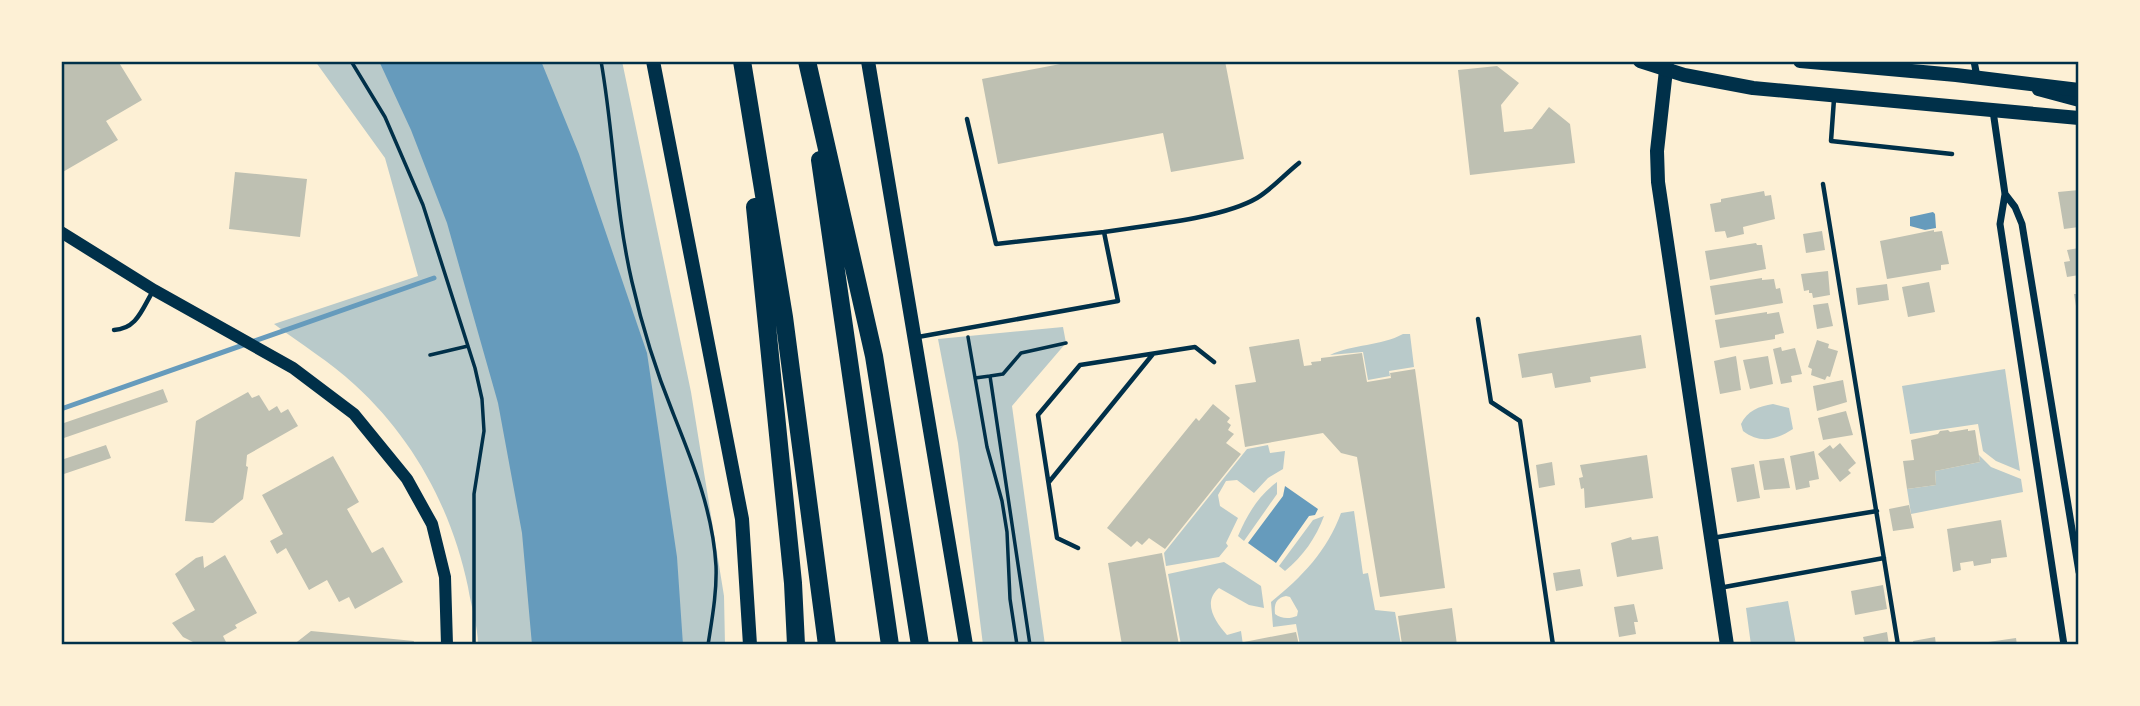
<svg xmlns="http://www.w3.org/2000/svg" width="2140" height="706" font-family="Figtree,sans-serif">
	<rect width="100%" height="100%" fill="#fdf0d5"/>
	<path fill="#b9caca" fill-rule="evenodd" d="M315 61H622L691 392 724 596 725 645H478C478 626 471 606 468 587 452 510 414 439 355 385 330 362 301 344 274 324L418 276 385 158Z
		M1063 327 1066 343 1012 406 1045 645H983L958 443 938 339Z
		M1403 334H1410L1414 367 1389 371 1390 376 1368 380 1363 352 1330 355C1353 344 1381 346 1403 334Z
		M2005 369 2020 471 1996 461 1983 451 1978 424 1910 434 1902 386Z
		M1773 404 1789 408 1793 429C1776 440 1760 444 1743 431L1741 424C1747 411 1759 406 1773 404Z
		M1268 445 1270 453 1285 451 1283 469 1268 478 1254 493 1237 480 1226 481 1218 495 1220 506 1238 518 1226 543 1228 546 1219 557 1166 566 1164 553 1247 449Z
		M1979 455 1991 467 2021 479 2023 492 1911 514 1907 489 1936 485 1935 471 1980 462Z
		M1277 482V494L1244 541 1238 536C1247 515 1258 496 1277 482Z
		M1354 511 1363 574 1368 573 1375 610 1395 612 1401 645H1300L1296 624 1273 627 1271 602C1302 577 1327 551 1341 513ZM1286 596 1290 597 1298 611 1297 616C1290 619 1281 619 1275 614 1274 604 1276 598 1286 596Z
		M1324 516C1316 538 1303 556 1285 571L1279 566 1313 520Z
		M1224 562 1261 586 1264 608 1249 605 1219 588C1202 602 1215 622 1227 635L1241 631 1243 645H1181L1168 574Z
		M1788 601 1796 645H1751L1746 608Z"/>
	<path fill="#669bbc" d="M379 61H541L579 154 647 353 677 557 683 645H532L522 533 498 403 447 223 411 130Z
		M1933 212 1935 214 1936 228 1925 230 1910 226V217Z
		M1285 486 1318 509 1315 515 1309 516 1276 563 1248 543 1283 496Z"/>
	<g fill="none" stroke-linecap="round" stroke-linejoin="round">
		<path stroke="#669bbc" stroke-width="5" d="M61 409 434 278"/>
	</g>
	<path fill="#bec0b2" d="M61 61H118L142 100 106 121 118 140 61 173Z
		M1076 61H1225L1244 159 1171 172 1163 133 998 164 982 79Z
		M1497 66 1519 83 1501 105 1504 132 1532 129 1549 107 1570 124 1575 163 1470 175 1458 70Z
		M235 172 307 179 300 237 229 229Z
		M2079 190V227L2064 229 2058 192Z
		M1764 191 1765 196 1771 195 1775 219 1743 227 1744 234 1727 238 1725 231 1715 232 1710 204 1721 202V199Z
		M1934 230V232L1942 231 1949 264 1941 265V270L1887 279 1880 241Z
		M1822 231 1825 250 1806 253 1803 234Z
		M1756 243 1757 245H1762L1766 269 1710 280 1705 251Z
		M2079 248V275L2067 277 2064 262 2070 261 2067 250Z
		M1828 271 1830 295 1813 298 1812 293H1809V290L1804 291 1801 274Z
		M1762 278V280L1774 279 1776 289 1780 288 1783 303 1715 315 1710 286Z
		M1929 282 1935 312 1908 317 1902 287Z
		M1887 284 1889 300 1858 305 1856 288Z
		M2074 294H2079V312H2077Z
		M1828 303 1833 326 1817 329 1813 305Z
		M1767 312V314L1779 312 1784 333 1775 335V339L1720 348 1715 320Z
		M1641 335 1646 368 1590 377 1591 382 1555 388 1552 373 1522 378 1518 354Z
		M1299 339 1304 366 1312 365 1311 362 1321 361V358L1362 353 1367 382 1391 378 1390 373 1415 369 1445 588 1380 597 1357 457 1341 453 1323 433 1245 447 1235 385 1256 382 1249 347Z
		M1817 340 1829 344 1828 348 1838 351 1830 377 1827 376 1825 380 1811 375 1812 369 1808 367Z
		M1781 347 1782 351 1795 348 1802 374 1791 376 1792 382 1781 384 1773 349Z
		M1736 356 1741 390 1720 394 1714 361Z
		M1768 356 1773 384 1750 389 1743 360Z
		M1843 380 1847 402 1817 411 1813 386Z
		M163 389 168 402 61 439V424Z
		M248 392 252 398 259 395 269 411 277 406 281 413 288 409 298 426 247 455 246 466 248 467 243 499 213 523 185 521 196 421Z
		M1213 404 1230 418 1227 422 1231 425 1228 430 1234 434 1226 443 1241 454 1165 549 1149 538 1142 545 1137 541 1131 547 1107 528 1196 418 1199 421Z
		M1846 411 1853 435 1823 440 1818 418Z
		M1968 429V431L1975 430 1980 462 1935 471 1936 485 1907 489 1903 461 1914 460 1911 440 1938 434 1940 431 1948 430 1950 432Z
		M1840 443 1856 463 1848 470 1851 473 1840 482 1818 454 1830 445 1833 449Z
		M106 445 111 458 61 475V460Z
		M1814 451 1819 479 1809 481 1810 487 1796 490 1790 456Z
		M1647 455 1653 498 1585 508 1584 488 1581 489 1579 478 1583 477 1580 465Z
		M333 456 359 502 347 509 372 553 383 547 403 582 355 609 349 597 339 602 327 580 309 590 286 548 277 554 270 541 283 534 262 495Z
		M1784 458 1790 488 1764 490 1759 461Z
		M1552 462 1555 485 1539 488 1536 465Z
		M1754 464 1760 498 1737 502 1731 468Z
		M1909 505 1914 528 1893 531 1889 509Z
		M2001 520 2007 557 1991 559V563L1974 566 1973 561 1960 563 1961 570 1953 572 1947 529Z
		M1658 536 1663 569 1617 577 1611 543 1631 537 1632 540Z
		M1162 553 1179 645H1122L1108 563Z
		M225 555 257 613 235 625 237 628 223 636 227 644 195 643 183 637 172 623 195 610 175 574 196 558 203 556 204 568Z
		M1580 569 1583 586 1556 591 1553 573Z
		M1883 585 1887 609 1855 615 1851 591Z
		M1634 604 1638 622H1634L1636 634 1619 637 1614 607Z
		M1452 608 1457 645H1402L1398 616Z
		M311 631 414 641 413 645H293Z
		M1296 632 1299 645H1244V642Z
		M1887 632 1889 645H1865L1863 637Z
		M1935 637 1936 645H1914L1913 641Z
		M2016 638 2017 645H1981V643Z"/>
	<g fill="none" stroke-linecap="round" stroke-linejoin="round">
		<path stroke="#003049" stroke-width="3.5" d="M351 61 385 117 423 205 475 368 482 399 484 431 474 494V645
			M601 61C614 134 615 209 632 282 642 326 656 371 673 413 693 463 713 512 716 566 717 592 712 619 708 645
			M968 337 987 447 1002 501 1007 532 1010 599 1017 645
			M430 355 468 346
			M990 376 1003 374 1021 353 1066 343
			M975 378 990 376 1030 645"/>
		<path stroke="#003049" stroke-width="4.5" d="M1834 99 1831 141 1952 154
			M967 119 996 244 1104 232
			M1823 184 1898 645
			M1478 319 1491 402 1520 421 1553 645
			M114 330C137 329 142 309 153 291
			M918 337 1118 301 1104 232C1146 225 1221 219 1257 198 1272 189 1285 174 1299 163
			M1049 482 1153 354
			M1712 538 1877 511
			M1078 548 1057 538 1038 415 1080 365 1195 347 1214 362
			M1719 588 1884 558"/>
		<path stroke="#003049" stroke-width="7" d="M1974 61 1977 77
			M1993 111 2005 194 2000 224 2064 645
			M2005 194 2015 207 2022 224 2079 572"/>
		<path stroke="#003049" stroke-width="12" d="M2038 90 2079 101
			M61 232 154 290 293 368 354 414 407 479 432 524 445 577 447 645"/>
		<path stroke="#003049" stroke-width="14" d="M1667 61 1657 151 1658 182 1727 645"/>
		<path stroke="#003049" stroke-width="14" d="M653 61 742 519 750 645
			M868 61 966 645
			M1640 61 1684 75 1753 88 2079 118
			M1800 61 1956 75 2079 90"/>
		<path stroke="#003049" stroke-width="18" d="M742 61 784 317 827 645
			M807 61 874 356 920 645
			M820 160 890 645
			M755 207 793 583 796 645"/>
	</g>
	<rect width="2140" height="706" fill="none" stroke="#fdf0d5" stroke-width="126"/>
	<rect x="63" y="63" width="2014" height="580" fill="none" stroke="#003049" stroke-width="2.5"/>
</svg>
